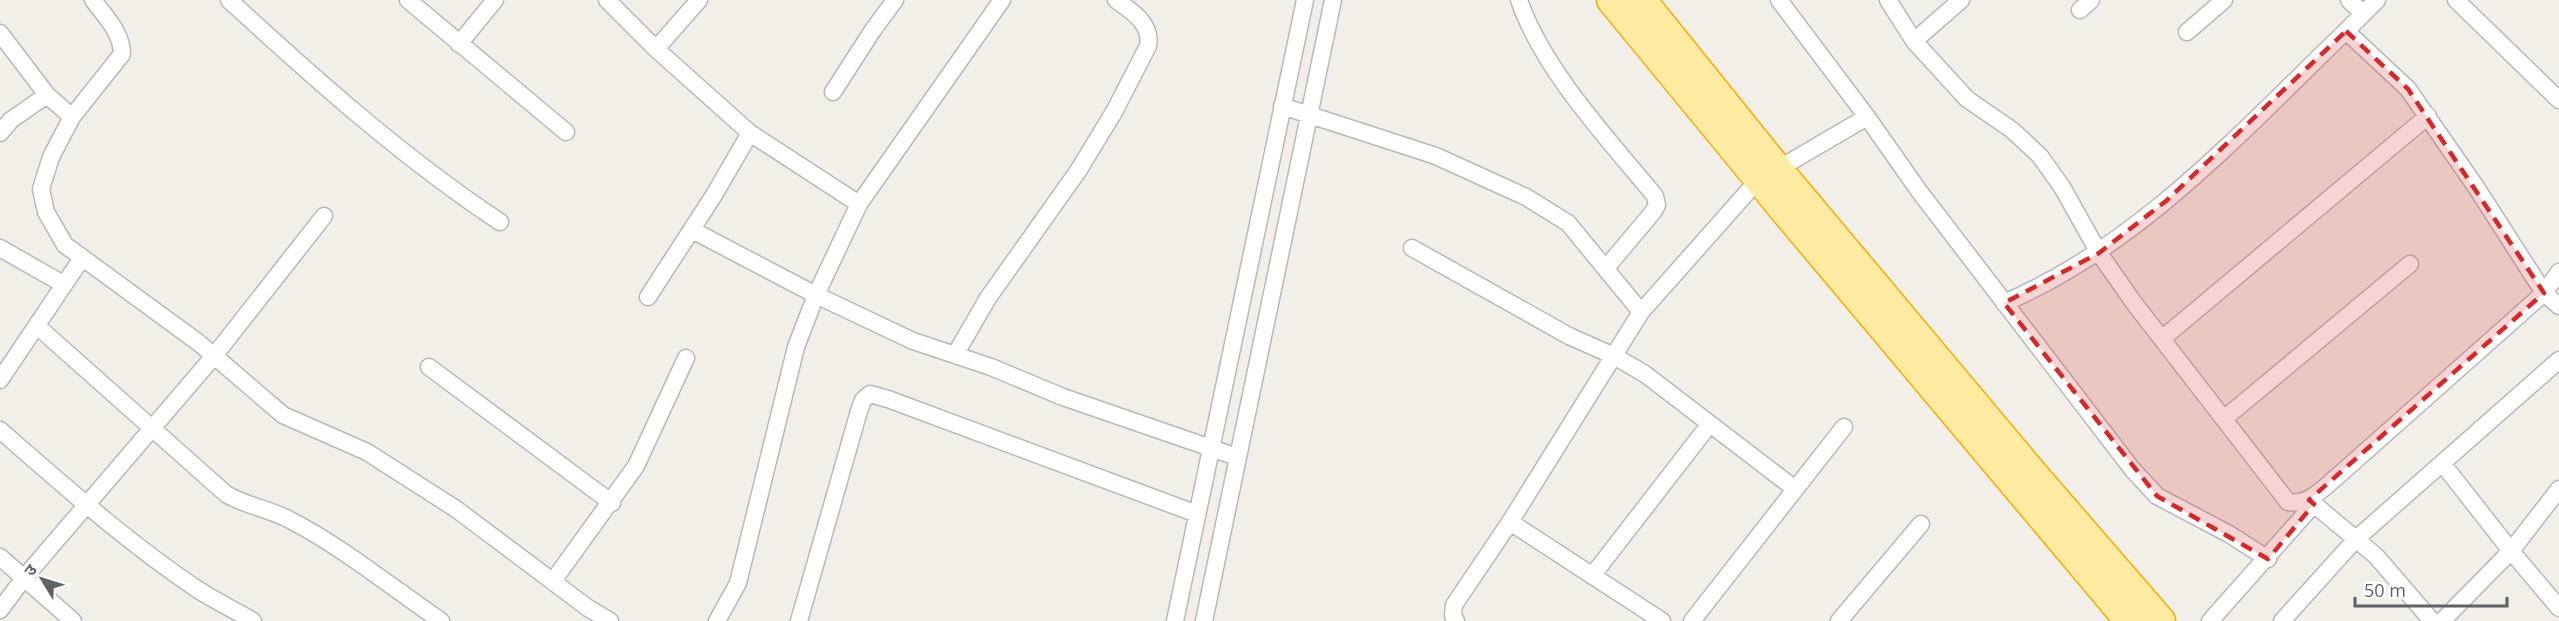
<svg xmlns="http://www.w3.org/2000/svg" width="2559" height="621" font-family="'Open Sans','Noto Sans Devanagari',sans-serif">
	<rect width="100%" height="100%" fill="#f1efe8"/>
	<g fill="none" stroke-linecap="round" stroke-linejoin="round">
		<defs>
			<path id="minor" d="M93 0C105 16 122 33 122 54L72 117 51 157 41 189 46 212 65 245 199 343 283 415 367 452 456 509 588 608 610 621
				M229 0C315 79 402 157 500 222
				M408 0 566 132
				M607 0 656 49 750 133 859 204
				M1519 0C1543 70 1608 139 1655 196L1657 205 1653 212 1606 268
				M1779 0 1867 117
				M1888 0 1914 41 1967 99 2012 130 2040 156 2062 187 2099 253 2134 303 2288 502C2309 506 2324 487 2339 475L2544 293 2559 272
				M2349 0 2363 14
				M2456 0 2559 100
				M2080 10 2091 0
				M2346 31 2377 0
				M2187 32 2224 0
				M0 33 47 95 72 117
				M1914 41 1961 0
				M459 44 495 0
				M656 49 699 0
				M833 92 873 30 895 0
				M1282 106 1436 156 1526 197 1568 223 1641 312
				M0 133 11 120 47 95
				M1778 169 1867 117 1919 191 2132 469 2157 496 2229 534 2268 559
				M692 230 816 295 913 341 991 367 1063 397 1237 457
				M0 248 63 284
				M1412 248 1569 336 1614 356 1645 374 1795 489
				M648 297 714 195 750 133
				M2004 303C2140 245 2242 131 2346 31L2408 89 2476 187 2544 293 2559 306
				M37 326 226 494C246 506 270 509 290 520 344 548 391 587 441 621
				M2163 338 2428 116
				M955 355 988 298 1078 171 1114 112 1148 46C1152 24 1133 12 1116 0
				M429 367 612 503
				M0 380 82 258
				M2225 418 2410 264
				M0 430C63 485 127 542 197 589 215 601 235 610 253 621
				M2442 463 2511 551 2559 608
				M2309 500 2376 556 2432 621
				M1510 522 1662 621
				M0 557 73 621
				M1592 576 1709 425
				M553 581 636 466 686 358
				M0 610 24 578 214 356 324 216
				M717 621 738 583 796 347 816 295 859 204 1002 0
				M799 621 859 411 863 400 870 394 888 399 1197 514
				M1175 621 1305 0
				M1204 621 1333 0
				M1456 621 1453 616 1454 605 1510 522 1641 312 1759 179
				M1692 621 1844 427
				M1839 621 1921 524
				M2210 621 2314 504
				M2282 621 2356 539 2559 360
				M2442 621 2511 551 2559 489"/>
			<path id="trunk" d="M1611 0 1782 208 2129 621
				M1642 0 1778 169 2032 472 2161 621"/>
		</defs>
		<use href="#minor" stroke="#b5b8bc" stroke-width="19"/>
		<use href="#trunk" stroke="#f9ab00" stroke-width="31"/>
		<use href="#minor" stroke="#fff" stroke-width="16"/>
		<use href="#trunk" stroke="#feeaa1" stroke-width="28"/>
	</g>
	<path fill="#d62828" fill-opacity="0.2" stroke="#d62828" stroke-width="4.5" stroke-dasharray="12 8" stroke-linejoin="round" d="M2346 31 2408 89 2544 293 2309 500 2314 504 2268 559 2157 496 2004 303 2099 253 2166 201Z"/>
	<g transform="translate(42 579) rotate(308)" stroke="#ffffff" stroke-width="4.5" paint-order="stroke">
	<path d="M0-4.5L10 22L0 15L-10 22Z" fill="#5f6368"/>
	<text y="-9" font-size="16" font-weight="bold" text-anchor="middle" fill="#5f6368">उ</text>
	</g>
	<path d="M2355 597v9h152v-9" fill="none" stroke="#5f6368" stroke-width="3"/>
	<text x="2364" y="597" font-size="18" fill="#5f6368" stroke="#ffffff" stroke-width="4.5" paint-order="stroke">50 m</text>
</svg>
